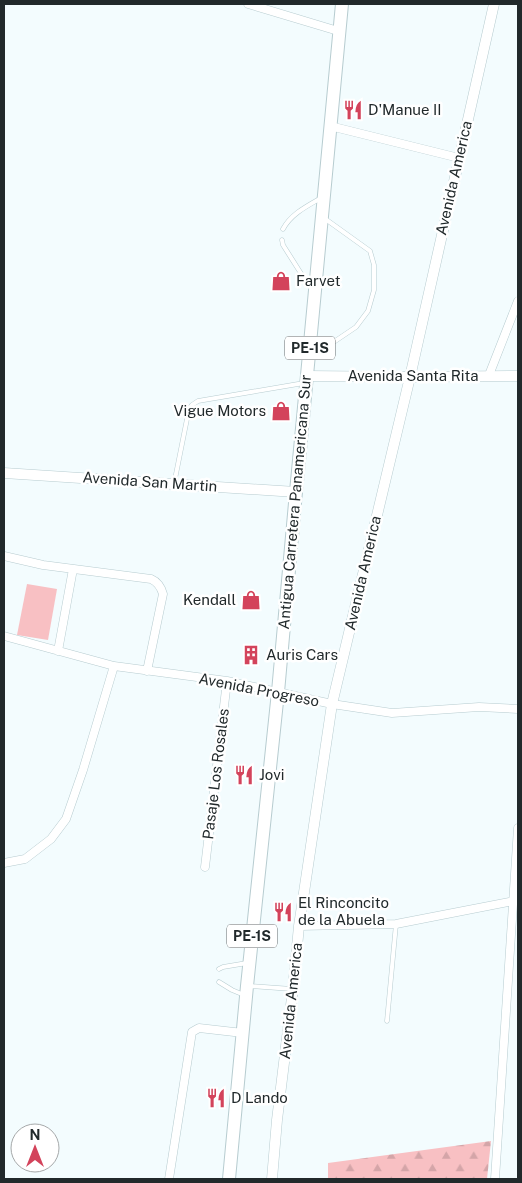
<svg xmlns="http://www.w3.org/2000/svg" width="522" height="1183" font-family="'Public Sans',sans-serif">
	<defs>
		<pattern id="forest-firs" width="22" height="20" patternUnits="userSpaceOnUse" patternTransform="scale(1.25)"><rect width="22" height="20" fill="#f8c0c3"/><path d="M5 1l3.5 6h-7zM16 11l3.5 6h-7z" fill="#d4a5a8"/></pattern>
	</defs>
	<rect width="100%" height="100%" fill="#f3fcfe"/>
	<path fill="url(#forest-firs)" d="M491 1141 487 1179H328V1163Z"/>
	<path fill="#f8c0c3" d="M27 584 57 589 48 640 17 635Z"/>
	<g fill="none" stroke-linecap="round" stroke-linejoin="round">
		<defs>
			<path id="service" d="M283 229C291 214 307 206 321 198
				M282 240 283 245 302 275 311 286
				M313 356 356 327 368 311 374 290V265L370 251 324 218
				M174 484 189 409 192 405 198 401 304 383
				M219 969 223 967 247 963
				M219 982 232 990 244 995
				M249 986 292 989
				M387 1021 396 924"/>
			<path id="minor" d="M248 4 338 31
				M330 126 459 158
				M489 375 518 301
				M4 556 43 565 151 579C158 582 161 587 163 594L147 671
				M4 636 114 666 227 681 332 704 392 713 479 707 518 709
				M58 651 73 569
				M4 863 25 859 51 839 66 819 83 770 114 666
				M205 867 227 681
				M299 926 396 924 514 901
				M169 1179 192 1032 199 1028 243 1033
				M495 1179 518 828"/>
			<path id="tertiary" d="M307 376 410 377 518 376
				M4 473 296 492
				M272 1179 277 1120 293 989 299 926 332 704 410 377 494 4"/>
			<path id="trunk" d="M229 1179 247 986 278 692 296 492 342 4"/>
		</defs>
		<use href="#service" stroke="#b7ccd0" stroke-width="5"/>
		<use href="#minor" stroke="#b7ccd0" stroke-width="9"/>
		<use href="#tertiary" stroke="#b7ccd0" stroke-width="11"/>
		<use href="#trunk" stroke="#b7ccd0" stroke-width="14"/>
		<use href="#service" stroke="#fff" stroke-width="4"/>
		<use href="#minor" stroke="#fff" stroke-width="8"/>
		<use href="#tertiary" stroke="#fff" stroke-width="10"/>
		<use href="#trunk" stroke="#fff" stroke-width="12"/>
	</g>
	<defs>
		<symbol id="restaurant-bare" viewBox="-9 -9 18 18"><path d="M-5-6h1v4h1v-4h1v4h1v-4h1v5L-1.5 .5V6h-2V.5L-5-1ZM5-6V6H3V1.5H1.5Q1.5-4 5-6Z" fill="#d3435b" stroke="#fff" stroke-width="2.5" paint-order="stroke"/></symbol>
		<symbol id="shop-bare" viewBox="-9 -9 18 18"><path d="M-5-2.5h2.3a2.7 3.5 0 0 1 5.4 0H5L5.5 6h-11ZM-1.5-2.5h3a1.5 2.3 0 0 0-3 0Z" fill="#d3435b" stroke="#fff" stroke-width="2.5" paint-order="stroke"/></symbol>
		<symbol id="building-bare" viewBox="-9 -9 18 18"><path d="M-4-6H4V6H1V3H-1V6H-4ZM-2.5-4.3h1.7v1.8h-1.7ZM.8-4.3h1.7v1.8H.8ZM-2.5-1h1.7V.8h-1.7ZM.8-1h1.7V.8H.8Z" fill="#d3435b" stroke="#fff" stroke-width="2.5" paint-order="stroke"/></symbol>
	</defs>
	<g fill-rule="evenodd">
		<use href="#restaurant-bare" x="339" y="96" width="28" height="28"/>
		<use href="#shop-bare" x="267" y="267" width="28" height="28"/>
		<use href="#shop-bare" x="267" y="397" width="28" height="28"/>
		<use href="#shop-bare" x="237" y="586" width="28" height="28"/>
		<use href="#building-bare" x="237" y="641" width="28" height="28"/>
		<use href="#restaurant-bare" x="230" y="761" width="28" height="28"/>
		<use href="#restaurant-bare" x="269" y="898" width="28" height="28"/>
		<use href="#restaurant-bare" x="202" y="1084" width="28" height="28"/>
	</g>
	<g text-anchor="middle" stroke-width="5" stroke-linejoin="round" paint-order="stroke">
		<g fill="#fff" stroke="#64696b" stroke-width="1">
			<rect x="285" y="336.5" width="50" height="23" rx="4"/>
			<rect x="227" y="924.5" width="50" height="23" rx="4"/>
		</g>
		<g font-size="14" font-weight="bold" fill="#21292b">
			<text x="310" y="353">PE-1S</text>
			<text x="252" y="941">PE-1S</text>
		</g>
		<g font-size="15" fill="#21292b" stroke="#fff" text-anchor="start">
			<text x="368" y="115">D'Manue II</text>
			<text x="296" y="286">Farvet</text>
			<text x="266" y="416" text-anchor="end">Vigue Motors</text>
			<text x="236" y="605" text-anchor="end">Kendall</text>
			<text x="266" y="660">Auris Cars</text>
			<text x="259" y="780">Jovi</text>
			<text x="298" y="908">El Rinconcito<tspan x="298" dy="17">de la Abuela</tspan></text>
			<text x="231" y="1103">D Lando</text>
		</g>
		<g font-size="15" fill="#21292b" stroke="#fff">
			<text transform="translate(454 178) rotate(-77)" y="5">Avenida America</text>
			<text x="413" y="381">Avenida Santa Rita</text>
			<text transform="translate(150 482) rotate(4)" y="5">Avenida San Martin</text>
			<text transform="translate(295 502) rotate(-85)" y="5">Antigua Carretera Panamericana Sur</text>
			<text transform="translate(363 573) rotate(-77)" y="5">Avenida America</text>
			<text transform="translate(259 690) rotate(11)" y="5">Avenida Progreso</text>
			<text transform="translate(216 774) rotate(-83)" y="5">Pasaje Los Rosales</text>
			<text transform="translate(291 1001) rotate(-84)" y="5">Avenida America</text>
		</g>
	</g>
	<rect width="522" height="1183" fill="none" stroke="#21292b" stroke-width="10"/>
	<g transform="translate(35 1148)"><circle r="24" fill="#ffffff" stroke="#a6a9aa"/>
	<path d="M0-4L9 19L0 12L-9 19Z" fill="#d3435b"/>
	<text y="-8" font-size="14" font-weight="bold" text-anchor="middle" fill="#21292b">N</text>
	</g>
</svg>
